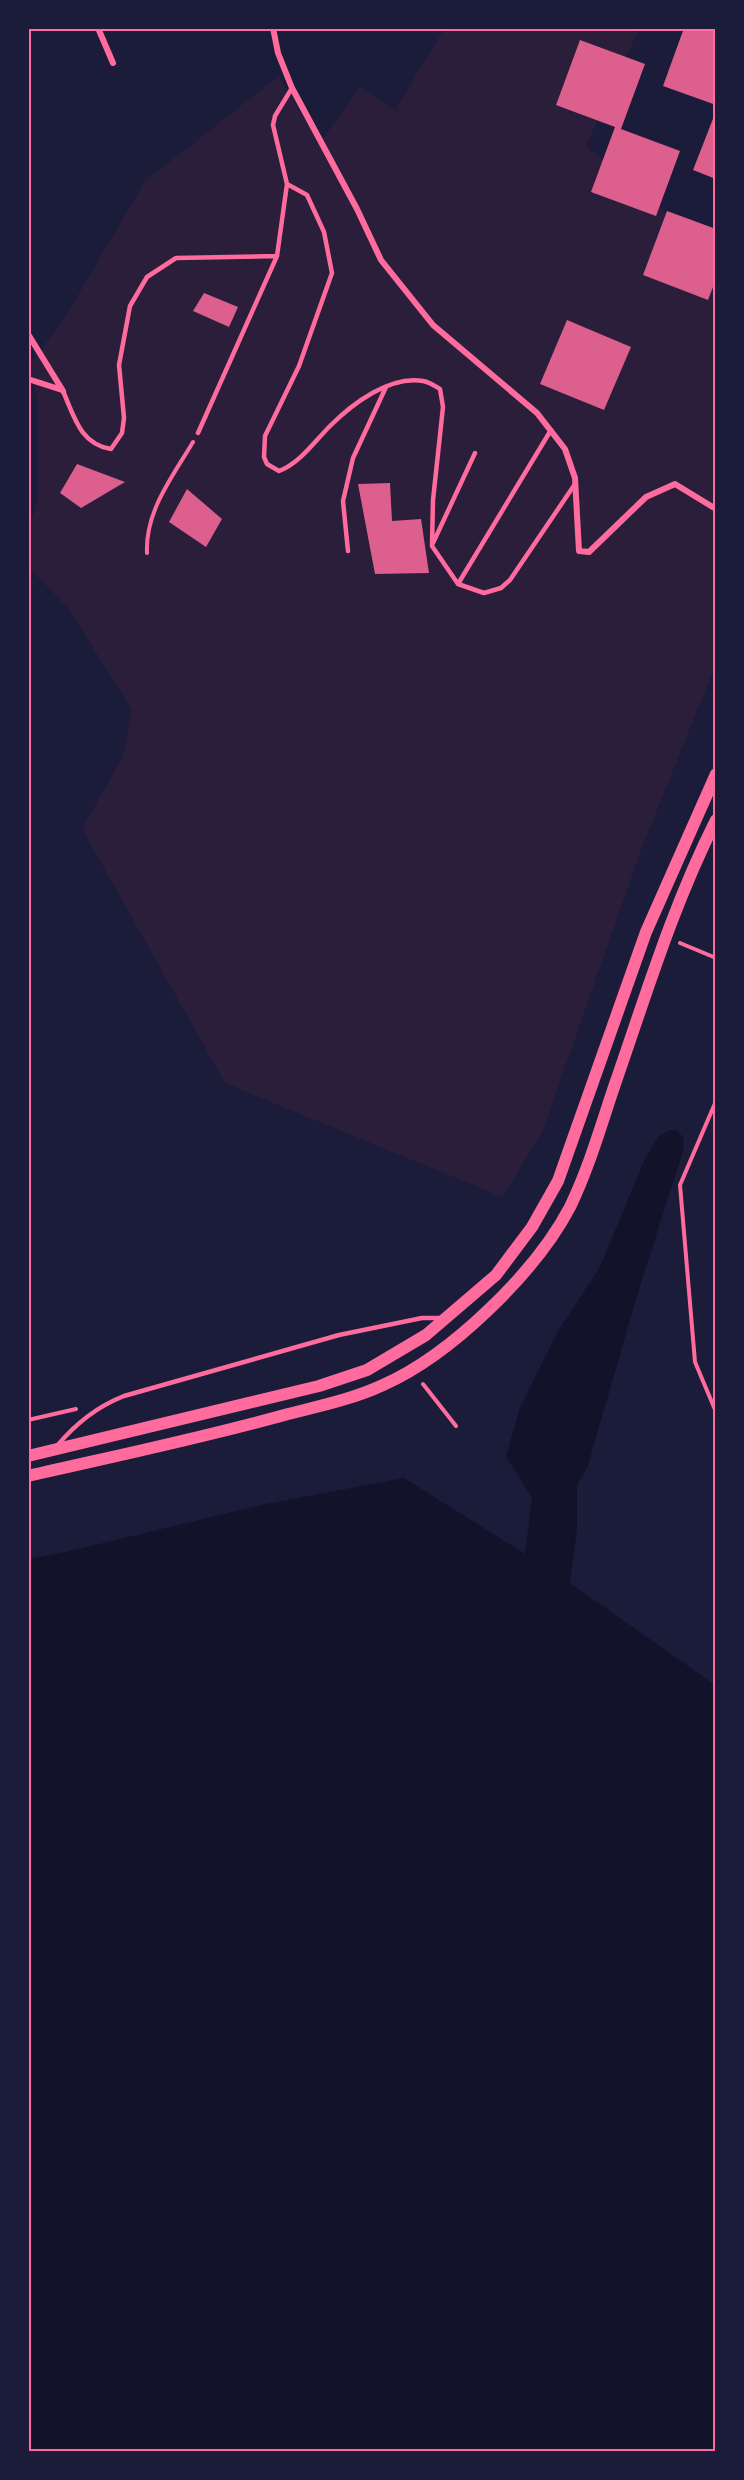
<svg xmlns="http://www.w3.org/2000/svg" width="744" height="2480" font-family="'Space Grotesk',sans-serif">
	<rect width="100%" height="100%" fill="#1b1b3a"/>
	<path fill="#2a1e3b" d="M444 29H639L586 146 715 254V666L641 850 542 1133 502 1197 225 1083 82 829 123 756 132 710 68 608 29 568 28 531 38 499V403L29 364 61 324 145 181 279 76 319 144 360 87 395 110Z"/>
	<path fill="#12122b" d="M670 1130H677L684 1139 683 1151 639 1289 587 1468 577 1485V1529L570 1583 715 1685V2451H29V1559L66 1552 261 1505 404 1478 525 1554 532 1498 506 1456 520 1408 558 1331 600 1267 644 1161 658 1137Z"/>
	<path fill="#dd5f8e" d="M684 28 716 31V105L663 86Z
		M580 40 645 64 621 129 680 151 656 216 591 192 615 127 556 105Z
		M716 111V179L693 170Z
		M667 211 716 229V279L708 300 643 275Z
		M204 293 238 307 229 327 193 311Z
		M567 320 631 347 604 410 540 384Z
		M77 464 125 482 81 508 60 493Z
		M390 483 392 521 421 519 429 573 375 574 358 484Z
		M187 489 222 519 206 547 169 522Z"/>
	<g fill="none" stroke-linecap="round" stroke-linejoin="round">
		<path stroke="#ff6b9d" stroke-width="4" d="M147 553C145 511 173 476 193 442
			M680 943 716 958
			M716 1101 680 1185 695 1362 716 1412
			M423 1384 456 1426
			M28 1420 76 1409"/>
		<path stroke="#ff6b9d" stroke-width="4.5" d="M287 184 273 125 275 116 292 88
			M63 391C74 416 80 444 111 449L122 433 124 418 119 365 130 306 147 277 176 258 277 256
			M198 433 277 256 287 184 307 195 324 232 332 273 299 366 265 436 264 457 267 464 279 471C300 463 314 442 330 426 352 404 390 375 423 381 429 382 435 386 440 389L443 407 433 500 432 546 458 584 484 593 501 588 510 580 575 484
			M433 543 475 453
			M348 551 343 501 353 458 386 387
			M458 584 551 430
			M57 1446C76 1423 96 1407 124 1396L339 1335 422 1318H443"/>
		<path stroke="#ff6b9d" stroke-width="6" d="M98 28 113 63
			M273 28 278 53 292 88 357 209 381 260 433 325 537 413 565 449 575 478 579 551 589 552 646 497 675 484 716 509
			M28 334 63 391
			M28 379 62 390"/>
		<path stroke="#ff6b9d" stroke-width="12" d="M28 1456 319 1386 367 1370 426 1335 496 1275 532 1227 558 1181 646 932 716 774
			M28 1476C115 1456 202 1438 288 1414 320 1406 353 1399 383 1385 451 1355 536 1272 570 1207 589 1168 601 1125 615 1084 646 995 673 905 716 820"/>
	</g>
	<rect width="744" height="2480" fill="none" stroke="#1b1b3a" stroke-width="60"/>
	<rect x="30" y="30" width="684" height="2420" fill="none" stroke="#ff6b9d" stroke-width="2"/>
</svg>
